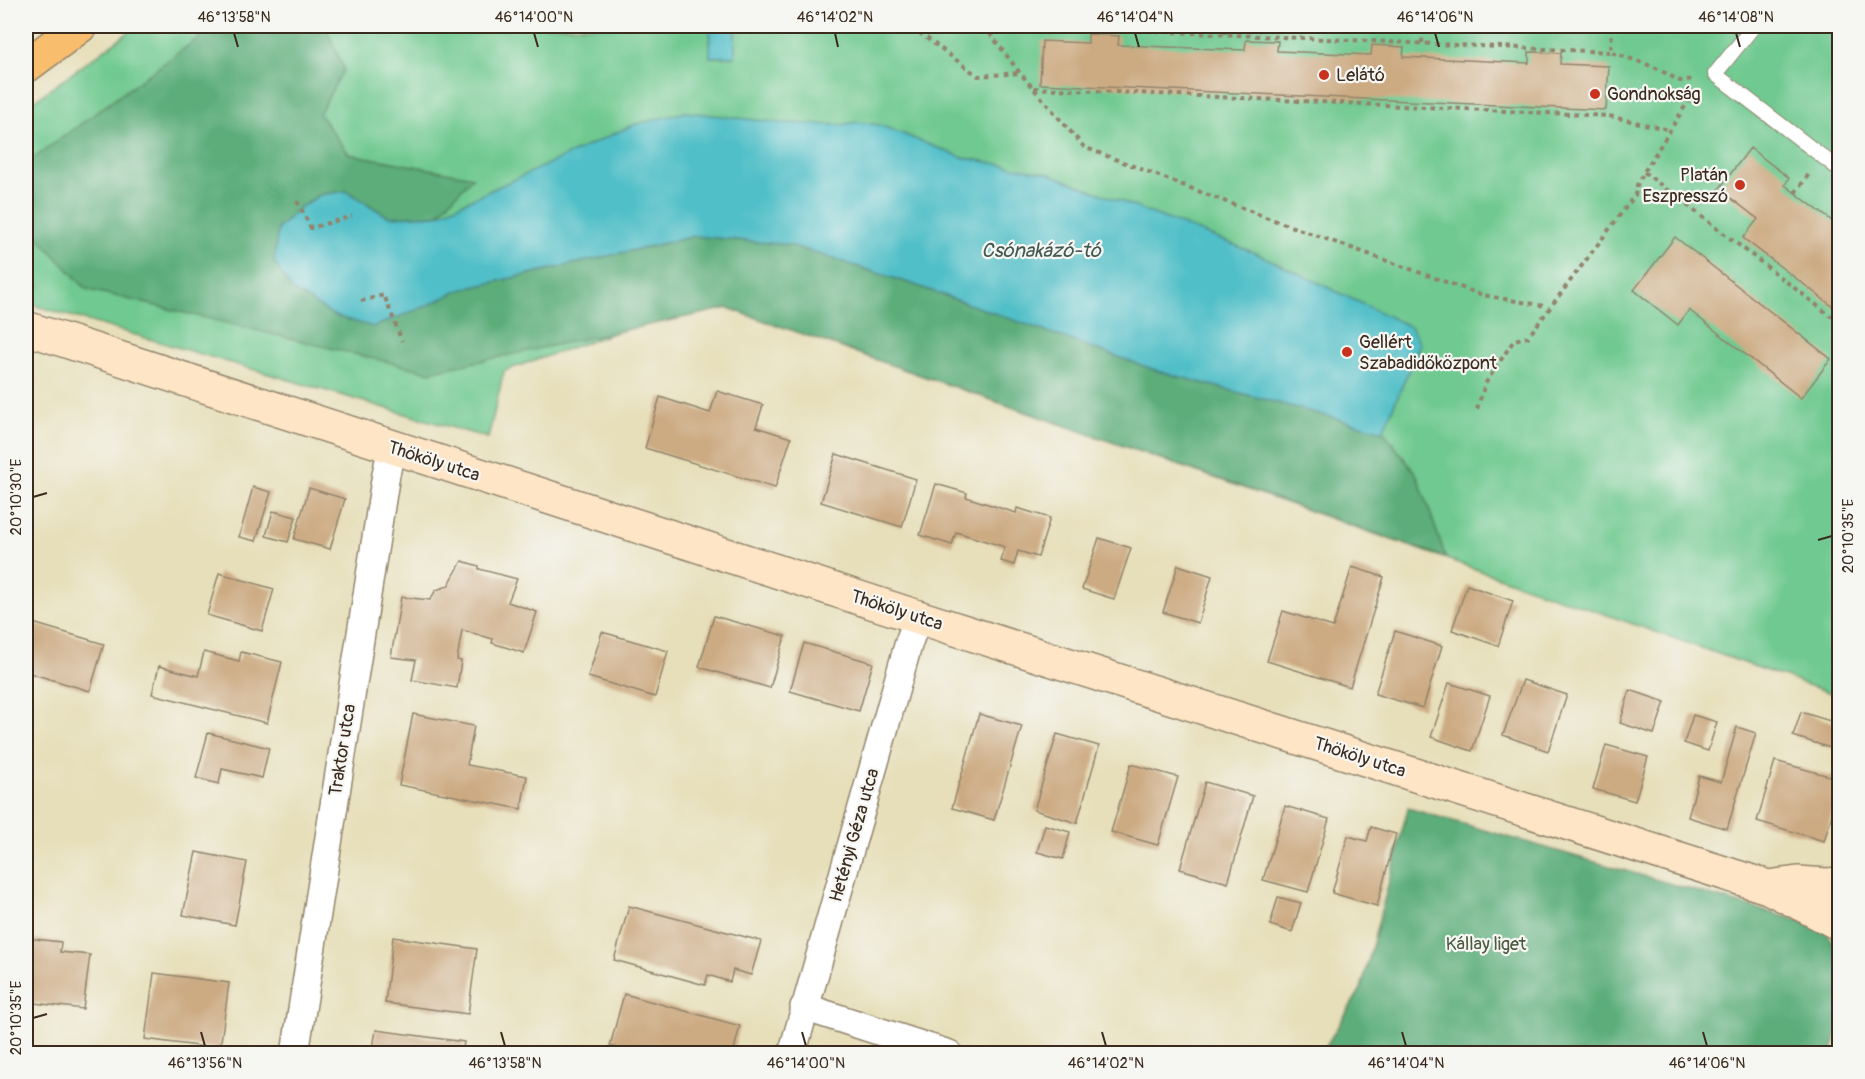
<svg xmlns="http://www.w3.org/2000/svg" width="1865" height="1079" font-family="Pangolin,sans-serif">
	<rect width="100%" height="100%" fill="#f6f6f2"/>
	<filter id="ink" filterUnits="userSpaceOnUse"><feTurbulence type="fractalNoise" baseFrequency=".0167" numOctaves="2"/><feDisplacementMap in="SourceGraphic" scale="12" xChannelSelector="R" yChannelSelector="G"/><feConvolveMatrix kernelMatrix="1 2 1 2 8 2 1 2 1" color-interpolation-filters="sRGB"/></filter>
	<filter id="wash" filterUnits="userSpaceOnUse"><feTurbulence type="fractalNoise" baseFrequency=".008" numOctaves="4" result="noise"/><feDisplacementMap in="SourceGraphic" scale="24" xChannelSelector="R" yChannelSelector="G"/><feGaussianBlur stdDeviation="1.35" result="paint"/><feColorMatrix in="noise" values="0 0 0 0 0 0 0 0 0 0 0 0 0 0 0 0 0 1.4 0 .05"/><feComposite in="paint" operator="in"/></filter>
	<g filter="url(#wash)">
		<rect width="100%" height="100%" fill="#e7dfba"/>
		<path fill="#6fc990" stroke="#557a57" stroke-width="1.5" d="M137 26H1839V696L728 308 619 331 504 371 488 438 26 303V107Z"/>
		<path fill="#5bad7a" stroke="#4b6c4c" stroke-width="1.5" d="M215 26H325L344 69 319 114 349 154 473 177 437 215 389 217 346 191 320 195 299 208 278 229 460 290 695 236 790 245 912 284 1158 371 1383 431 1417 475 1446 558 728 308 429 372 86 289 26 224V164Z
			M1408 808 1824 928 1839 954V1024L1832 1053 1321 1054 1361 989Z"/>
		<path fill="#51bfc8" stroke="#467473" stroke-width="1.5" d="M710 26H735V57H710Z
			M686 112 782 123 842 125 856 122 880 125 961 157 1047 173 1258 254 1411 327 1420 344 1383 431 1158 371 912 284 790 245 695 236 460 290 424 307 373 327 335 316 292 290 274 262 278 229 299 208 320 195 346 191 389 217 437 215 633 125Z"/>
		<g id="blocks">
			<path fill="#ccaa82" d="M1088 34 1119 36 1118 45 1245 50 1246 40 1278 41 1277 51 1371 55 1372 45 1404 47 1403 57 1529 63V52L1561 53 1560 64 1609 66 1606 110 1040 84 1042 41 1088 43Z
				M1750 148 1789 178 1785 185 1840 227V312L1743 238 1758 219 1719 189Z
				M1675 237 1831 359 1801 398 1689 310 1678 325 1634 290Z
				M717 391 763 405 756 427 791 438 775 488 645 448 660 397 710 413Z
				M836 454 916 479 902 527 821 502Z
				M936 484 967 493 966 497 1016 513 1017 508 1050 518 1038 557 1018 551 1014 565 1001 561 1005 547 956 532 952 545 920 535Z
				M253 487 271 492 256 541 239 537Z
				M309 488 345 499 330 549 294 539Z
				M273 511 296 517 288 542 266 536Z
				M1099 538 1131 548 1114 599 1082 589Z
				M462 561 479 566V569L517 579 508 602 537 612 524 653 492 643 493 639 462 630 457 660 461 661 457 688 412 680 416 660 391 657 401 597 430 600 436 590 448 586Z
				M1178 565 1212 576 1198 623 1163 612Z
				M1352 567 1384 577 1350 687 1267 661 1283 611 1333 627Z
				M219 573 274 589 262 631 207 615Z
				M1467 585 1513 601 1498 646 1452 630Z
				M714 616 785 636 770 688 699 667Z
				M26 621 104 644 90 691 26 672Z
				M1395 631 1442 646 1423 708 1375 694Z
				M602 632 668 651 655 697 588 677Z
				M804 643 873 663 859 711 790 691Z
				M204 652 239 661 241 652 282 662 267 723 152 694 159 666 198 676Z
				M1523 680 1567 695 1548 751 1503 735Z
				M1449 683 1490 696 1472 751 1431 737Z
				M1630 690 1665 702 1654 734 1620 723Z
				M1801 712 1840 724V751L1793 736Z
				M413 714 474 726 467 765 527 776 521 809 399 785Z
				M979 714 1022 726 994 820 952 808Z
				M1693 715 1717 722 1708 751 1684 743Z
				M1737 727 1756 733 1727 829 1688 817 1699 776 1721 782Z
				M208 733 269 748 262 778 222 769 219 784 196 778Z
				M1057 734 1099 746 1077 823 1034 810Z
				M1606 745 1648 757 1635 801 1593 789Z
				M1775 761 1840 779V789L1824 841 1757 821Z
				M1131 764 1178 777 1158 845 1111 832Z
				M1205 782 1253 796 1228 883 1180 869Z
				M1285 806 1329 819 1308 892 1263 880Z
				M1045 825 1070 832 1063 859 1037 852Z
				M1371 827 1396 834 1377 906 1332 893 1348 836 1367 841Z
				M196 852 247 862 235 925 183 915Z
				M1278 897 1301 903 1292 932 1270 925Z
				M629 906 761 941 751 975 733 970 730 982 708 975 705 985 614 960Z
				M393 937 477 949 468 1014 385 1003Z
				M26 938 61 942 60 952 90 955 83 1009 26 1002Z
				M154 973 229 983 220 1049 145 1039Z
				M624 994 740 1026 733 1054H639L610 1046Z
				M376 1030 464 1042 462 1054H372Z"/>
		</g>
	</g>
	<g filter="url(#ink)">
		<use href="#blocks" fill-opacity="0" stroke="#91846c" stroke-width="1.5"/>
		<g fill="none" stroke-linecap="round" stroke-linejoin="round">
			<defs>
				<path id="lane" d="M1754 26 1715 74 1840 170"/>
				<path id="street" d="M804 1007 949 1054
					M295 1054 386 474 392 447
					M792 1054 909 642 918 617"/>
				<path id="secondary" d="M26 328 918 617 1768 887 1840 924
					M1768 887 1798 883 1827 885 1840 884"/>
				<path id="primary" d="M26 66 80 26"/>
			</defs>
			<use href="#lane" stroke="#91846c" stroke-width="16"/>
			<use href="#street" stroke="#91846c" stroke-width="30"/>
			<use href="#secondary" stroke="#91846c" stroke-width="36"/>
			<use href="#primary" stroke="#91846c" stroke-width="36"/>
			<path stroke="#91846c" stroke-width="4" stroke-dasharray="4.5 4.5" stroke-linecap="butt" d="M913 26 921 34 978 76 1020 73
				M984 26 1020 73 1084 147 1268 218 1482 295 1545 306
				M1020 26H1039
				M1039 26 1611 52
				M1612 26 1611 52 1654 67 1680 81 1694 79
				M1225 34V26
				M1422 43 1423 26
				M1034 88 1609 116 1670 130
				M1644 172 1832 317
				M1795 193 1809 174
				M297 201 311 228 352 216
				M361 301 384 295 402 341
				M1477 409 1485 384 1514 340 1528 337 1635 195 1637 185 1644 172 1697 87"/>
			<use href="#lane" stroke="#fff" stroke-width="14"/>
			<use href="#street" stroke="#fff" stroke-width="27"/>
			<use href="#secondary" stroke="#fde5c5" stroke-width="33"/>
			<use href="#primary" stroke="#f9be6d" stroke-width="33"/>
		</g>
	</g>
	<path fill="none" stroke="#3b2a1e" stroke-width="2" d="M234 33 238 47M534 33 538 47M835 33 838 47M1135 33 1139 47M1435 33 1439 47M1736 33 1740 47M33 497 47 493M1818 540 1832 536M33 1018 47 1014M201 1032 205 1046M501 1032 505 1046M802 1032 806 1046M1102 1032 1106 1046M1402 1032 1406 1046M1703 1032 1707 1046"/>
	<g fill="#c8321e" stroke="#f6f6f2" stroke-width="2">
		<circle cx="1324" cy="75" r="6"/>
		<circle cx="1595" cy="94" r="6"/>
		<circle cx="1740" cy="185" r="6"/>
		<circle cx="1347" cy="352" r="6"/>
	</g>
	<g text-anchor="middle" stroke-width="4.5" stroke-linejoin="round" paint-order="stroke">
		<g font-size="18" fill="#3b2a1e" stroke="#f6f6f2" text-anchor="start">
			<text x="1336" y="81">Lelátó</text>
			<text x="1607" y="100">Gondnokság</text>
			<text x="1728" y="181" text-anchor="end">Platán<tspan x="1728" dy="21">Eszpresszó</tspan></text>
			<text x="1359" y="348">Gellért<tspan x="1359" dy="21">Szabadidőközpont</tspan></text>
		</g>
		<g font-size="18" fill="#3b2a1e" stroke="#f6f6f2">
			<text transform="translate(434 461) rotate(18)" y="6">Thököly utca</text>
			<text transform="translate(897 610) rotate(18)" y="6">Thököly utca</text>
			<text transform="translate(342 750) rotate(-81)" y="6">Traktor utca</text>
			<text transform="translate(1360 757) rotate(18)" y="6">Thököly utca</text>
			<text transform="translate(854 835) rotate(-74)" y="6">Hetényi Géza utca</text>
		</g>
		<g font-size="18" fill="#4b5a40" stroke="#f6f6f2">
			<text x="1486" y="950">Kállay liget</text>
		</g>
		<g font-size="20" font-style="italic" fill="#425751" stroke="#f6f6f2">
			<text x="1041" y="257">Csónakázó-tó</text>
		</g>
	</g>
	<rect width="1865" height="1079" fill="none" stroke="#f6f6f2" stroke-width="66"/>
	<rect x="33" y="33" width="1799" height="1013" fill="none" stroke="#3b2a1e" stroke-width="2"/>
	<g font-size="15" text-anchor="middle" fill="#3b2a1e">
		<text x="234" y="22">46°13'58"N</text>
		<text x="534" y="22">46°14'00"N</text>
		<text x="835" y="22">46°14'02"N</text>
		<text x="1135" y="22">46°14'04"N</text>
		<text x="1435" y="22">46°14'06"N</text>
		<text x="1736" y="22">46°14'08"N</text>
		<text transform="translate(16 497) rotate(-90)" y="5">20°10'30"E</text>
		<text transform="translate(1848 536) rotate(-90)" y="5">20°10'35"E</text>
		<text transform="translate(16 1018) rotate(-90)" y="5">20°10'35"E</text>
		<text x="205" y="1068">46°13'56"N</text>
		<text x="505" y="1068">46°13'58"N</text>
		<text x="806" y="1068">46°14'00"N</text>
		<text x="1106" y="1068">46°14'02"N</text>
		<text x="1406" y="1068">46°14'04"N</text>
		<text x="1707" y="1068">46°14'06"N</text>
	</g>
</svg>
